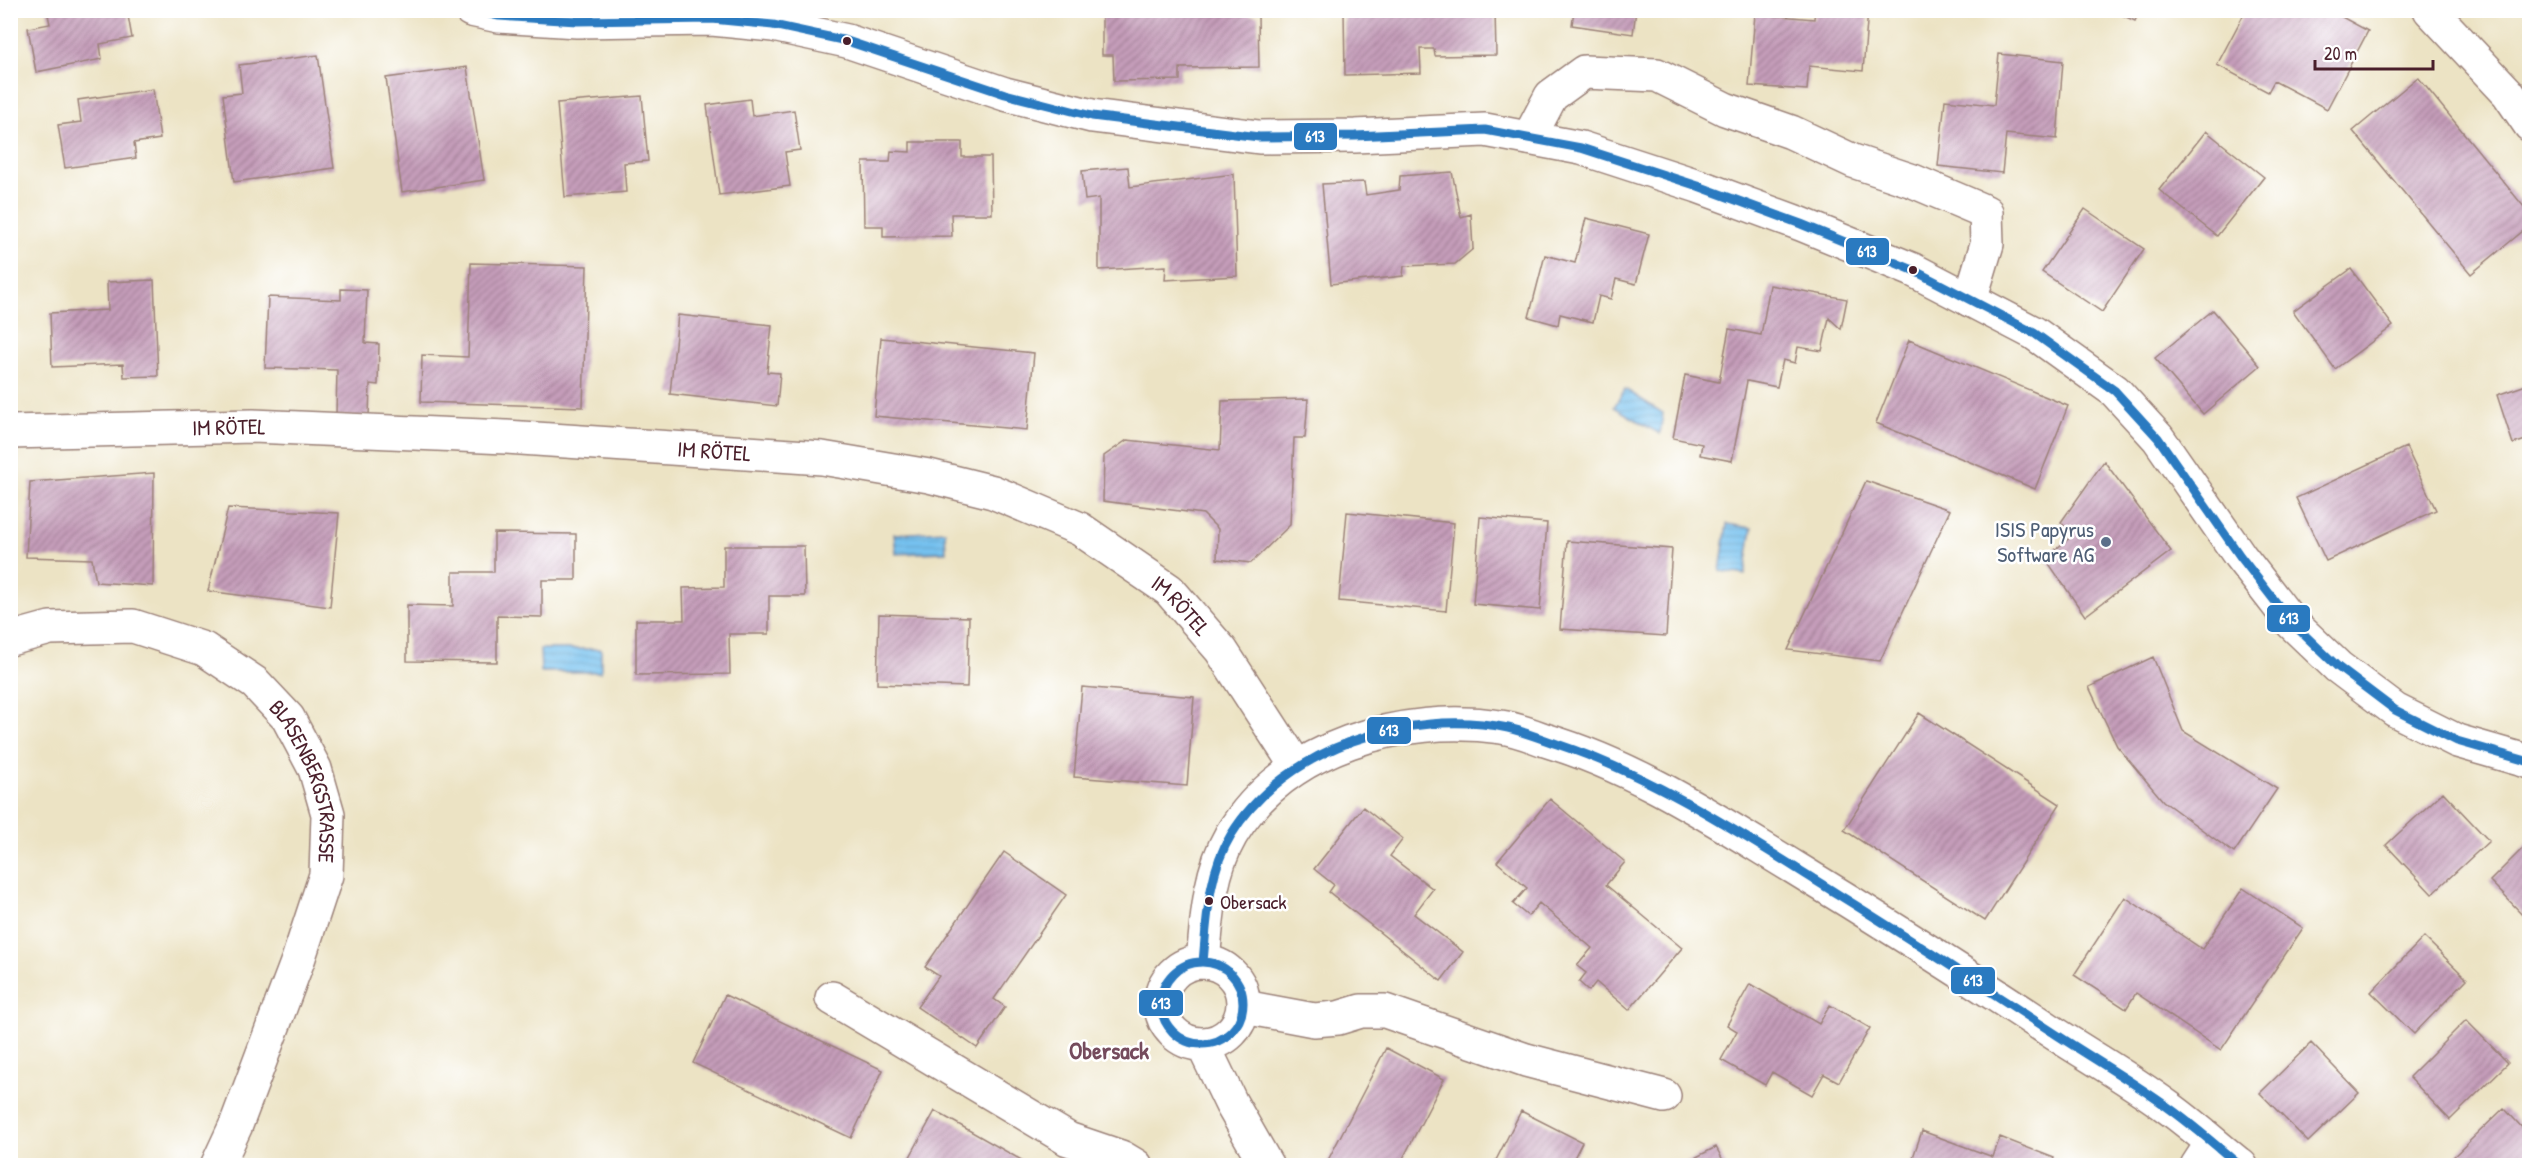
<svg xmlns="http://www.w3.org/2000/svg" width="2540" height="1176" font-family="'Patrick Hand',sans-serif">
	<defs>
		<pattern id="water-rules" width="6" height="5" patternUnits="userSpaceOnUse" patternTransform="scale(1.5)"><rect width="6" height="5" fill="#75c1ef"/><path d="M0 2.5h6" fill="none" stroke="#67a5cd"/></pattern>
		<pattern id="building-hatch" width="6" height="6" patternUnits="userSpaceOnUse" patternTransform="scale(1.5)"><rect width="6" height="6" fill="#c59dba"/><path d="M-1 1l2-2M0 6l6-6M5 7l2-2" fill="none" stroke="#a27f97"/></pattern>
	</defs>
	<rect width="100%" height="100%" fill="#fff"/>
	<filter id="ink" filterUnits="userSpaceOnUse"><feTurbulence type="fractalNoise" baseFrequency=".0167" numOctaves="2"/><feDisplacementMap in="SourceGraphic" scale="12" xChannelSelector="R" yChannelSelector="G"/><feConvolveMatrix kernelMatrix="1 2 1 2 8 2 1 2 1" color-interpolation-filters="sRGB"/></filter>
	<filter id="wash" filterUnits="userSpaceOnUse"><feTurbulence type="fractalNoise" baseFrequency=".008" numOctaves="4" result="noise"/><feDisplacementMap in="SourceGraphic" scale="24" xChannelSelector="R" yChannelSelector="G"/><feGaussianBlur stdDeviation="1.35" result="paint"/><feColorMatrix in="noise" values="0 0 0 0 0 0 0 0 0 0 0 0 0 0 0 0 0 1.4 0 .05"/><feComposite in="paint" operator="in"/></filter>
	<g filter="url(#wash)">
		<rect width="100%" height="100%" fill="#ece3c4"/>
		<path fill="url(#water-rules)" stroke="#60708d" stroke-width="1.5" d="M1625 389 1663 413 1660 434 1614 407Z
			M1727 524 1752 528 1745 575 1720 571Z
			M945 531 946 552 896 554 894 534Z
			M540 649H601V672H541Z"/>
		<g id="blocks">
			<path fill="url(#building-hatch)" d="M47 10H127L132 38 100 44 102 59 36 72 28 28 50 24Z
				M1102 10H1249L1250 15 1258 16 1259 67 1180 68V80L1114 81 1113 55H1102Z
				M1344 10H1495L1496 55 1435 56 1434 49H1420L1421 73 1345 75Z
				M1574 10H1636L1633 34 1572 25Z
				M1815 10H1868L1863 71 1809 66 1807 90 1749 86 1755 14 1814 19Z
				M2111 10H2140L2135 21Z
				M2246 10H2299L2308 15 2311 10H2329L2368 31 2327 109 2274 81 2268 92 2217 65Z
				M1999 54 2063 61 2057 139 2006 134 2002 173 1938 166 1945 100 1994 105Z
				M318 55 334 168 234 182 223 95 242 93 239 65Z
				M467 67 484 180 402 192 386 78Z
				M2418 77 2529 213V226L2471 274 2353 131Z
				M153 89 160 139 134 143 136 158 65 168 58 125 81 122 78 100Z
				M642 96 648 161 624 163 626 192 565 197 557 103Z
				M750 99 752 116 794 110 800 150 785 152 790 186 719 195 707 105Z
				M2206 131 2264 177 2217 236 2159 190Z
				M910 142H962V157H991L992 214H951L952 236 883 237V226H864L863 162H890L891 151 910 152Z
				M1128 167 1130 187 1234 174 1237 276 1165 280 1166 266 1099 270V198L1085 200 1082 171Z
				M1452 172 1461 217 1471 214 1473 249 1455 264 1404 266 1403 276 1331 284 1322 184 1364 182 1366 195 1399 190 1400 176Z
				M2085 209 2144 249 2102 312 2042 272Z
				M1586 218 1649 234 1636 284 1616 279 1611 299 1599 296 1593 322 1560 314 1558 325 1529 317 1545 255 1575 263Z
				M471 263 587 266 583 407 421 402 422 355 468 357Z
				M2351 269 2393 326 2335 369 2293 311Z
				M154 280 158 376 124 377 123 364 52 367 50 313 108 310 107 282Z
				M1770 285 1847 299 1841 329 1829 318 1822 351 1798 347 1795 363 1783 360 1777 387 1747 381 1732 461 1700 455 1702 444 1673 438 1685 375 1719 382 1729 329 1761 335Z
				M341 289 367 290 365 343 379 344 378 385 370 384 369 417 336 416 337 370 265 368 268 297 341 300Z
				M2213 310 2260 366 2203 414 2155 358Z
				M678 315 772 325 767 372 780 373 777 406 670 394Z
				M881 338 1034 353 1027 430 874 416Z
				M1909 340 2068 406 2035 489 1876 423Z
				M2529 384V439L2513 444 2497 395Z
				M1308 399 1305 438H1294L1290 525 1251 563 1217 559 1218 529 1203 514 1103 501 1104 456 1127 440 1220 450 1222 401Z
				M2406 447 2436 510 2326 561 2296 498Z
				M2104 461 2171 551 2085 616 2045 558 2072 536 2061 522Z
				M154 473 153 586 96 582 92 559 26 557 30 482Z
				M1866 481 1950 510 1880 661 1788 650Z
				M228 508 339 513 330 607 208 591Z
				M1347 512 1454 523 1446 611 1339 601Z
				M1480 517 1547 523 1540 610 1473 604Z
				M494 533 576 534V580H542V617L497 616V662L407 661V605L453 606V572H494Z
				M1567 541 1672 549 1666 636 1560 629Z
				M724 546H804L805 596H769V634H729L730 674 636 675V620H684L683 588 724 587Z
				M879 614 969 617 967 687 877 684Z
				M2153 657 2183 731 2277 789 2234 853 2163 801 2117 746 2089 687Z
				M1082 687 1194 697 1187 786 1074 777Z
				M1919 713 2060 804 1985 921 1844 830Z
				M2443 792 2489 841 2432 894 2386 845Z
				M1550 799 1625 862 1606 885 1682 948 1629 1010 1596 982 1589 991 1579 982 1586 973 1577 966 1592 948 1539 903 1528 916 1513 904 1527 888 1497 862Z
				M1363 807 1403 839 1390 856 1433 889 1414 914 1463 952 1441 981 1329 892 1334 885 1314 869Z
				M2529 842V921L2490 881Z
				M1004 852 1066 895 994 999 1005 1007 977 1048 917 1007 939 976 925 967Z
				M2243 888 2303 928 2221 1050 2136 993 2126 1009 2074 975 2125 897 2202 949Z
				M2424 937 2467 979 2414 1034 2371 992Z
				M1750 984 1819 1024 1830 1005 1870 1028 1839 1082 1824 1074 1812 1095 1772 1072 1765 1085 1721 1060 1737 1031 1727 1025Z
				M725 995 883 1070 851 1138 693 1063Z
				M2466 1020 2508 1063 2450 1120 2409 1077Z
				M2311 1043 2359 1093 2308 1142 2260 1093Z
				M1386 1048 1444 1079 1399 1166H1325Z
				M2504 1108 2529 1135V1161L2525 1166H2450L2447 1163Z
				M935 1111 1032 1166H905Z
				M1521 1111 1582 1142 1570 1166H1493Z
				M1922 1131 1993 1157 2000 1137 2054 1158 2051 1166H1910Z
				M1716 1147 1726 1166H1679Z"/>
		</g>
	</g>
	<g filter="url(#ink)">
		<use href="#blocks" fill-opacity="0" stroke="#9b8178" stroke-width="1.5"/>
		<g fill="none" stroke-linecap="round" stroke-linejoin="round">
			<defs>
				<g id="minor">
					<path d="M471 10 499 16 577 21 712 19 773 25 847 41 1005 94 1092 116 1259 137 1355 136 1485 130 1581 148 1698 186 1801 224 1913 270 2034 333 2115 391 2158 438 2240 556 2292 623 2338 667 2395 710 2457 741 2530 762"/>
					<path d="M2430 10 2508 93 2530 125"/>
					<path d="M1529 138 1551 96 1584 72 1657 75 1725 109 1791 132 1853 161 1913 181 1986 212 1987 244 1970 300"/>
					<path id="s1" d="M10 432 253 426 506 437 822 458 929 476 993 492 1080 529 1169 590 1221 650 1297 767"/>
					<path id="s2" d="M10 639 50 628 133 626 204 649 255 683 288 718 315 769 328 814 326 875 298 960 236 1125 217 1166"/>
					<circle cx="1202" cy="1003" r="41"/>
					<path d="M1203 962C1207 919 1209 873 1231 835 1285 745 1403 713 1501 727 1516 729 1531 735 1545 740 1636 767 1714 819 1795 868 1882 921 1968 976 2054 1033 2093 1058 2133 1081 2169 1108 2194 1126 2217 1147 2241 1166"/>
					<path d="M832 998 1068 1139 1121 1157 1136 1166"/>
					<path d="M1244 1007 1314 1020 1338 1018 1361 1011H1385L1526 1060 1664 1096"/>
					<path d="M1203 1045 1231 1103 1267 1166"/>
					<path d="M2197 1166 2212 1143"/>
				</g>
			</defs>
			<use href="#minor" stroke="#9b8178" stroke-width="36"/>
			<use href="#minor" stroke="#fff" stroke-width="33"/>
			<defs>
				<path id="bus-1" d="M473 10 499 16 577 21 712 19 773 25 847 41 1005 94 1092 116 1259 137 1355 136 1485 130 1581 148 1698 186 1801 224 1913 270 2034 333 2115 391 2158 438 2240 556 2292 623 2338 667 2395 710 2457 741 2530 762
					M1161 1003a41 41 0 1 1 82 0a41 41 0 1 1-82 0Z
					M1203 962C1207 920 1208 872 1231 835 1285 747 1409 708 1508 728 1525 732 1541 739 1557 744 1659 778 1749 839 1839 895 1912 940 1983 987 2054 1033 2092 1058 2132 1081 2169 1108 2194 1126 2217 1146 2240 1166"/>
			</defs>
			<use href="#bus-1" stroke="#fff" stroke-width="14"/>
			<use href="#bus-1" stroke="#2a7ac0" stroke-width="9"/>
		</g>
	</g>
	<g fill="#4a1f2b" stroke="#fff" stroke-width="2">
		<circle cx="847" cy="41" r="5"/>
		<circle cx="1913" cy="270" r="5"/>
		<circle cx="1209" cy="901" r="5"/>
	</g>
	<circle fill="#5c6f8a" stroke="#fff" stroke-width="2" cx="2106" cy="542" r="6"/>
	<g text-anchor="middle" stroke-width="5" stroke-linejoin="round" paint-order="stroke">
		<g font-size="20" fill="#4a1f2b" stroke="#fff" text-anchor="start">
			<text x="1220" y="909">Obersack</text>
		</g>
		<g font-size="22" fill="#4a1f2b" stroke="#fff">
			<text dy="8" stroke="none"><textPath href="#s1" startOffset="219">IM RÖTEL</textPath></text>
			<text dy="8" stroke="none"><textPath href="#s1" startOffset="705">IM RÖTEL</textPath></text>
			<text dy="8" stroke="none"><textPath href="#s1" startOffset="1209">IM RÖTEL</textPath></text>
			<text dy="8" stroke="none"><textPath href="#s2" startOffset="375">BLASENBERGSTRASSE</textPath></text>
		</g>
		<g font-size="22" fill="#4e5e75" stroke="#fff" text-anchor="end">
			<text x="2094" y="537">ISIS Papyrus<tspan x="2094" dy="25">Software AG</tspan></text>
		</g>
		<g font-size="24" font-weight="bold" fill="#754b5d" stroke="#fff">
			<text x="1109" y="1059">Obersack</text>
		</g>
	</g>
	<g stroke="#fff" stroke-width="2">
		<rect x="1293" y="122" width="45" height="29" rx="6" fill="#2a7ac0"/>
		<rect x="1845" y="237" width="45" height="29" rx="6" fill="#2a7ac0"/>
		<rect x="2266" y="604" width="45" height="29" rx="6" fill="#2a7ac0"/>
		<rect x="1366" y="716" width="46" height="29" rx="6" fill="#2a7ac0"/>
		<rect x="1950" y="966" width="46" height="29" rx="6" fill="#2a7ac0"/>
		<rect x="1138" y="989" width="46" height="28" rx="6" fill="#2a7ac0"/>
	</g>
	<g font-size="16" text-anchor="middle" font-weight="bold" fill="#fff">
		<text x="1315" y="142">613</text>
		<text x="1867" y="257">613</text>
		<text x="2289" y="624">613</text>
		<text x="1389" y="736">613</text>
		<text x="1973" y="986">613</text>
		<text x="1161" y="1009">613</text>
	</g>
	<rect width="2540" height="1176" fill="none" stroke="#fff" stroke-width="36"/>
	<path d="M2315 60v9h118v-9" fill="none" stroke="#4a1f2b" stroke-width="3"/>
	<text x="2324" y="60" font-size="18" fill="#4a1f2b" stroke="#ffffff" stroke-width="4.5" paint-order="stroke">20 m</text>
</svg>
